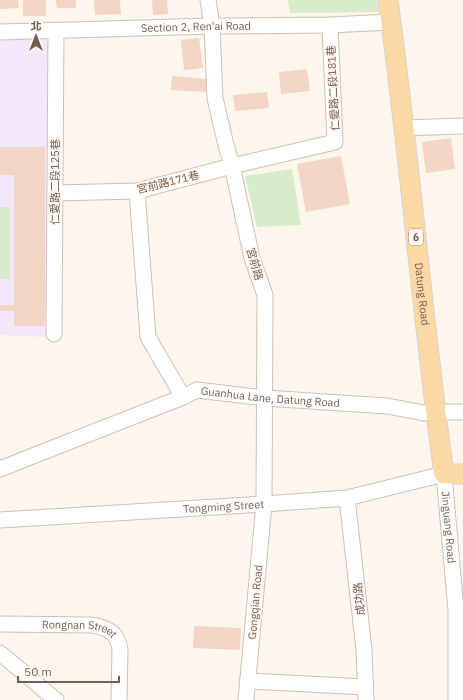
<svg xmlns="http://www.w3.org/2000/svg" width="463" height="700" font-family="'IBM Plex Sans','Noto Sans TC',sans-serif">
	<rect width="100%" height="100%" fill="#fdf6ec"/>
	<path fill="#f3e8fa" d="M48 39 46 337 0 335V40Z"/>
	<path fill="#d8ecc9" d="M288 0H377L379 12 290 13Z
		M292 169 301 225 257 227 245 176Z
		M0 207H10V279H0Z"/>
	<path fill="#f3d5c3" d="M0 0H18L19 8 0 9Z
		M23 0H46V16H23Z
		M56 0H76V8H57Z
		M94 0H120L121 14 95 15Z
		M152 0H167L168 14 153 15Z
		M199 38 203 68 184 70 181 40Z
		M307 69 310 91 281 94 279 72Z
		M172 76 207 79 206 92 171 90Z
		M267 92 269 108 235 111 233 95Z
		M451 138 455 169 426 173 422 142Z
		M0 147H45V326H14V311H0V305H14V175H0Z
		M341 156 350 204 306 212 297 164Z
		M194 626 241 628 240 650 193 648Z"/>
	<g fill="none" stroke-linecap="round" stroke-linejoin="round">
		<defs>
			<g id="minor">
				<path d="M208 0 212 26 215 98 225 141 232 166 252 258 265 295 264 504 246 700"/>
				<path id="s1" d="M0 32 212 26 330 25 391 22"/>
				<path d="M404 128 463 126"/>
				<path d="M137 191 148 337 183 397"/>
				<path d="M55 193 137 191 232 166 335 142 330 25"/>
				<path d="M54 334 56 30"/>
				<path id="s2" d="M0 469 53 448 183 397 197 390 265 398 387 406 424 413 435 412H463"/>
				<path d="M347 498 364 650 366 700"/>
				<path id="s3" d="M0 520 264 504 347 498 444 474 456 610V700"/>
				<path id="s4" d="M0 624 92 625C108 628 117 632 120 649L119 700"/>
				<path d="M0 653 56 700"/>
				<path d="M247 681 365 687"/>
			</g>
			<g id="major">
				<path id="s5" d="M388 0C410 158 422 317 444 474H463"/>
			</g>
		</defs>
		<use href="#minor" stroke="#d1beb0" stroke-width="17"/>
		<use href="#major" stroke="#dad1cd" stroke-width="21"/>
		<use href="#minor" stroke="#fff" stroke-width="15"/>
		<use href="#major" stroke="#fbd9a5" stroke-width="19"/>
	</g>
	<g text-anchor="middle" stroke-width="3.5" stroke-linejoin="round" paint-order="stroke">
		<rect fill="#fffaf3" stroke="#a28b7f" stroke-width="1" x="409" y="229" width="14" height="16" rx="3"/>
		<g font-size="10" font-weight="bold" fill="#7a5c4d">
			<text x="416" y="241">6</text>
		</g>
		<g font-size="11" fill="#7a5c4d" stroke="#fffaf3">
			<text dy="4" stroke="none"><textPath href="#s1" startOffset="196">Section 2, Ren'ai Road</textPath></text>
			<text transform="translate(333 88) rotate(-93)" y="4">仁愛路二段181巷</text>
			<text transform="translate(55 182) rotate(-90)" y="4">仁愛路二段125巷</text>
			<text transform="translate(168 182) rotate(-14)" y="4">宮前路171巷</text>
			<text transform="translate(255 264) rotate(74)" y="4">宮前路</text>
			<text dy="4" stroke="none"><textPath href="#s5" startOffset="296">Datung Road</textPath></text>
			<text dy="4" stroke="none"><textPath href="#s2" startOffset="286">Guanhua Lane, Datung Road</textPath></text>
			<text dy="4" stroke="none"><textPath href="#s3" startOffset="224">Tongming Street</textPath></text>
			<text dy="4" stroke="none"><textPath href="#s3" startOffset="501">Jinguang Road</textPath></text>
			<text transform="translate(359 599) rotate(-96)" y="4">成功路</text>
			<text transform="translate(255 602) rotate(-85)" y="4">Gongqian Road</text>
			<text dy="4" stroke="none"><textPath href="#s4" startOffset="80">Rongnan Street</textPath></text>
		</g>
	</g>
	<g transform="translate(36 36)" stroke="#fffaf3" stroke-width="3" paint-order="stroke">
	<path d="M0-3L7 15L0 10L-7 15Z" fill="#7a5c4d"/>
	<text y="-6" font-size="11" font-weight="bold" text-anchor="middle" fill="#7a5c4d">北</text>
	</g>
	<path d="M18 676v6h101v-6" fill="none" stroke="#7a5c4d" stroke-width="2"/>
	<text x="24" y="676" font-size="12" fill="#7a5c4d" stroke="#fffaf3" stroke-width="3" paint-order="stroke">50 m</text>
</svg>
